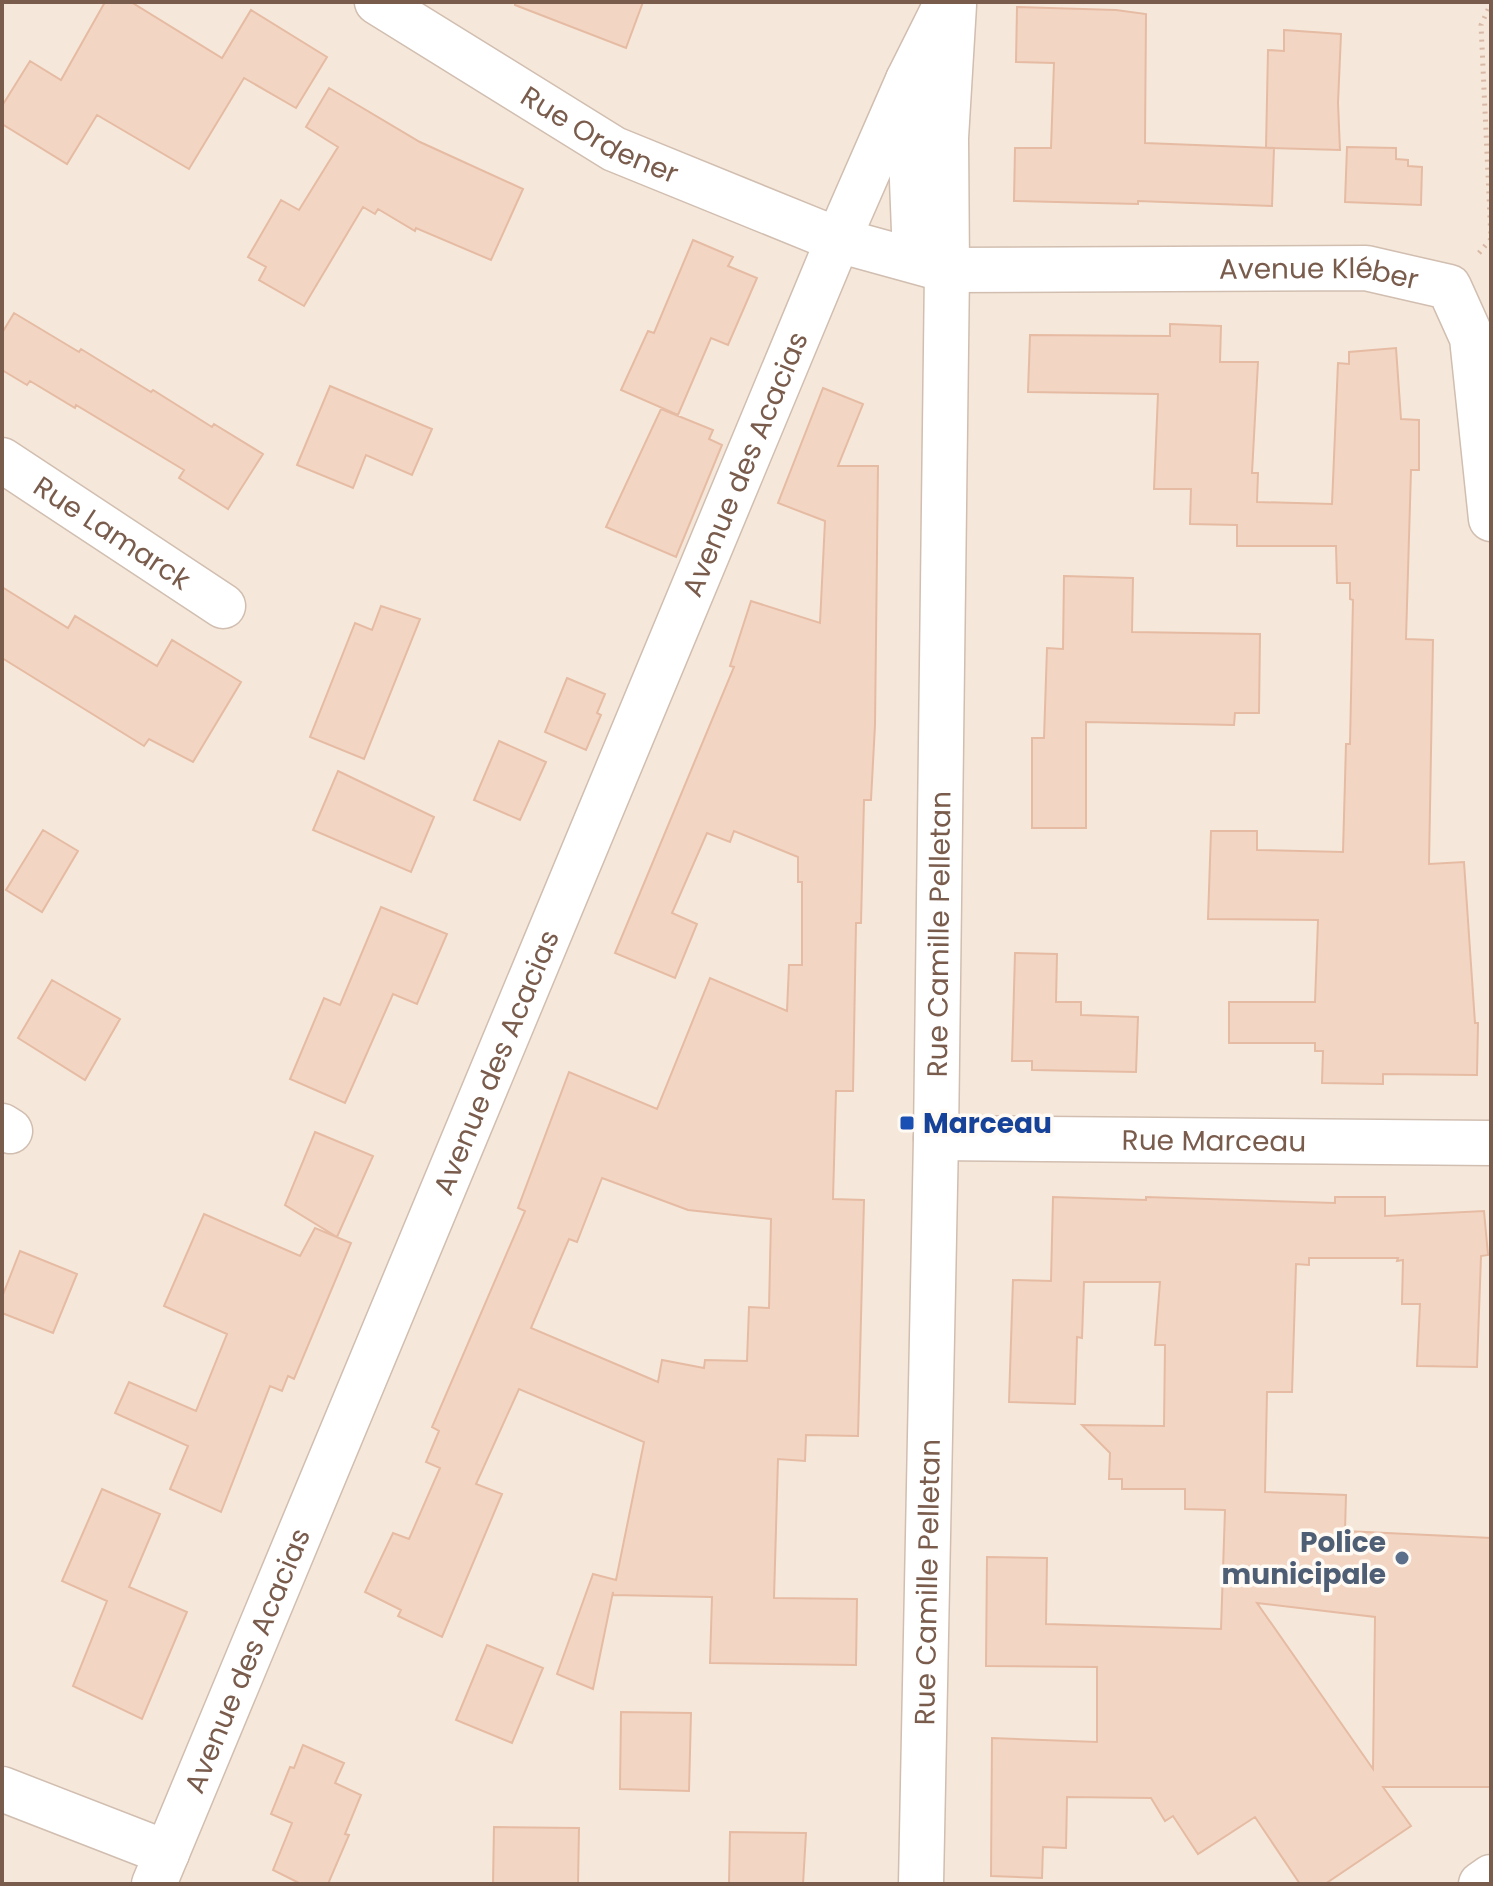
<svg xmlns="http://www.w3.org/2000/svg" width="1493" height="1886" font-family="Poppins,sans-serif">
	<rect width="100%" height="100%" fill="#fdf6ec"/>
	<path fill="#f5e8da" d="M2 2H1491V1884H2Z"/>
	<path fill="#f3d5c3" stroke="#e6bba3" stroke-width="2" fill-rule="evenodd" d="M105 2H131L222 58 251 10 327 57 296 108 244 78 189 169 97 115 67 164 2 124V106L30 61 61 80Z
		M515 2H643L626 48 515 5Z
		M1017 7 1116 10 1146 14 1145 143 1274 148 1272 206 1138 201V204L1014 201 1015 148H1051L1054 63 1016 62Z
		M1284 30 1341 34 1338 103 1340 150 1266 148 1268 50 1284 51Z
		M329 88 420 142 523 189 491 260 416 228 415 231 378 209 375 214 363 207 304 306 259 280 266 267 248 257 281 200 299 210 338 147 306 127Z
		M1347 147 1396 148V159L1408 160V166L1422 167 1421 205 1345 202Z
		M693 240 733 257 728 266 757 278 728 345 711 338 678 415 621 390 648 331 654 333Z
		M14 313 79 352 81 349 151 392 153 390 212 427 214 424 263 454 228 509 179 478 184 470 76 405 75 408 30 381 27 385 2 370V333Z
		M1170 324 1221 326 1220 362H1258L1252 473H1258L1257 502 1332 504 1338 363 1349 364V352L1396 348 1401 419 1419 420V470H1411L1406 639 1433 640 1429 864 1464 862 1475 1023H1478L1477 1075 1383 1074V1084L1322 1083 1323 1051H1315V1043H1229V1002H1315L1318 920 1208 919 1211 831H1257V850L1343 852 1346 744H1350L1353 600 1350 599V583H1337L1336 546H1237V525L1190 524 1191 489H1154L1158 394 1028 392 1030 335 1170 336Z
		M330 386 432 429 412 475 366 455 353 488 297 465Z
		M823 388 863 404 838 466H878L875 725 871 800H864L861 923H856L853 1091H836L833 1199 864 1200 858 1436 806 1435 805 1461 778 1459 774 1598 857 1599 856 1665 710 1663 712 1597 613 1595V1592L593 1689 557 1674 593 1574 616 1580 644 1442 519 1389 476 1484 502 1494 442 1637 398 1616 401 1610 365 1592 393 1533 409 1539 440 1468 426 1462 439 1431 432 1427 525 1211 518 1208 569 1072 657 1109 710 978 787 1011 789 965H802V882H798V857L734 831 730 842 707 833 672 913 697 924 675 978 615 953 734 667 730 666 751 601 820 623 825 521 778 503ZM602 1178 688 1210 771 1219 769 1308 749 1307 747 1361 705 1360 704 1368 662 1360 658 1382 531 1328 569 1239 577 1242Z
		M661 409 713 430 709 439 722 445 676 557 606 527Z
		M1064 576 1133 578 1132 632 1260 634 1259 713H1235L1234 725 1086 722V828H1032V738H1044L1047 648 1063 649Z
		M2 587 68 628 75 616 157 666 172 640 241 682 193 762 149 739 144 746 2 658Z
		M381 606 420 619 364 759 310 737 355 623 372 630Z
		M567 678 605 694 597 713 601 715 586 750 545 732Z
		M499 741 546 762 520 820 474 800Z
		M338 771 434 817 411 872 313 830Z
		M43 830 78 851 42 912 6 890Z
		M381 907 447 934 417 1004 393 994 345 1103 290 1079 324 998 340 1005Z
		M1015 953 1057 954 1056 1002H1081V1015L1138 1017 1136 1072 1032 1070V1061H1012Z
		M52 980 120 1019 85 1080 18 1038Z
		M315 1132 373 1156 337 1237 285 1205Z
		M1053 1197 1146 1200V1197L1335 1203V1197H1385V1216L1484 1211 1488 1255 1481 1256 1477 1367 1417 1366 1420 1304H1402L1403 1260 1397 1261 1398 1258H1309V1265L1296 1264 1292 1392H1267L1265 1492 1346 1495 1345 1531 1491 1538V1787H1383L1411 1826 1325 1884H1300L1255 1817 1198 1854 1173 1816 1165 1821 1151 1798 1067 1797 1066 1848 1043 1847 1042 1878 991 1876 992 1738 1097 1742V1667L986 1666 987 1557 1047 1558 1046 1624 1221 1629 1225 1510 1185 1509V1489H1122V1479H1109L1110 1453 1082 1425 1164 1426 1165 1345H1155L1160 1282H1084L1082 1338 1077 1337 1075 1404 1009 1402 1013 1280 1051 1281ZM1257 1603 1375 1617 1373 1769Z
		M204 1214 300 1256 315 1228 351 1243 294 1379 288 1376 282 1391 270 1386 221 1512 170 1489 188 1446 115 1413 129 1382 196 1411 227 1334 164 1306Z
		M20 1251 77 1274 53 1333 2 1313V1297Z
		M102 1489 160 1514 129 1587 187 1612 142 1719 73 1686 107 1601 62 1581Z
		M487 1645 543 1668 512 1743 456 1720Z
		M621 1712 691 1713 689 1791 620 1789Z
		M303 1745 344 1763 335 1783 361 1795 345 1834 349 1835 328 1884H301L273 1870 292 1823 271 1814 290 1767 294 1768Z
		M494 1827 579 1828 578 1884H493Z
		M730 1832 806 1833 803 1884H729Z"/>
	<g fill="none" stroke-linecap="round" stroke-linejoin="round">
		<defs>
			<g id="street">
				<path id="s1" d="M377 2 614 149 838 240 947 270 1366 268 1449 287 1472 338 1491 519"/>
				<path d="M947 270 946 138 954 5"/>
				<path id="s2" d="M2 460 223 606"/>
				<path d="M2 1126 10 1131"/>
				<path id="s3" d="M936 1138 1491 1143"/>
				<path d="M2 1789 167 1853"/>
				<path id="s4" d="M154 1884 838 240 908 80"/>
				<path id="s5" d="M921 1884 936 1138 947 270 914 231 908 80 947 2"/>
				<path d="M1481 1884 1491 1877"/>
			</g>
		</defs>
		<use href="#street" stroke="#d1beb0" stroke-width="47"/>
		<path stroke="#d9b8a5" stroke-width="5" stroke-dasharray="2 6" stroke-linecap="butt" d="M1479 253 1491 239 1481 25 1491 3"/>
		<use href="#street" stroke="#fff" stroke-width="44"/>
	</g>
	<rect fill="#1a4fb4" stroke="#fffaf3" stroke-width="3" x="899" y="1115" width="16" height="16" rx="4"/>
	<circle fill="#5c6f8a" stroke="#fffaf3" stroke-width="3" cx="1402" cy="1558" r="8"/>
	<g text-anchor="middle" stroke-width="7" stroke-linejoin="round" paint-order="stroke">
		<g font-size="28" fill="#7a5c4d" stroke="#fffaf3">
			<text dy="10" stroke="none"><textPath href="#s1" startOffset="260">Rue Ordener</textPath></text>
			<text dy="10" stroke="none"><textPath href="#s1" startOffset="1006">Avenue Kléber</textPath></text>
			<text dy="10" stroke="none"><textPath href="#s4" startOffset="1538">Avenue des Acacias</textPath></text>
			<text dy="10" stroke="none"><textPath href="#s2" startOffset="132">Rue Lamarck</textPath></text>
			<text dy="10" stroke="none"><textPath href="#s5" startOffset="950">Rue Camille Pelletan</textPath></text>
			<text dy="10" stroke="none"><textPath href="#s4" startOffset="890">Avenue des Acacias</textPath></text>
			<text dy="10" stroke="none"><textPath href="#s3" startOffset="278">Rue Marceau</textPath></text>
			<text dy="10" stroke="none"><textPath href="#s5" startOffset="302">Rue Camille Pelletan</textPath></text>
			<text dy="10" stroke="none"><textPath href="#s4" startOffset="242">Avenue des Acacias</textPath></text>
		</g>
		<g font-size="28" font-weight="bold" fill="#164399" stroke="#fffaf3" text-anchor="start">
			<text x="923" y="1133">Marceau</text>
		</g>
		<g font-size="28" font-weight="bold" fill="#4e5e75" stroke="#fffaf3" text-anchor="end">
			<text x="1386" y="1552">Police<tspan x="1386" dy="32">municipale</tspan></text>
		</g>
	</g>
	<rect width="1493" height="1886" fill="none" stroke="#7a5c4d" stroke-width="8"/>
</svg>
